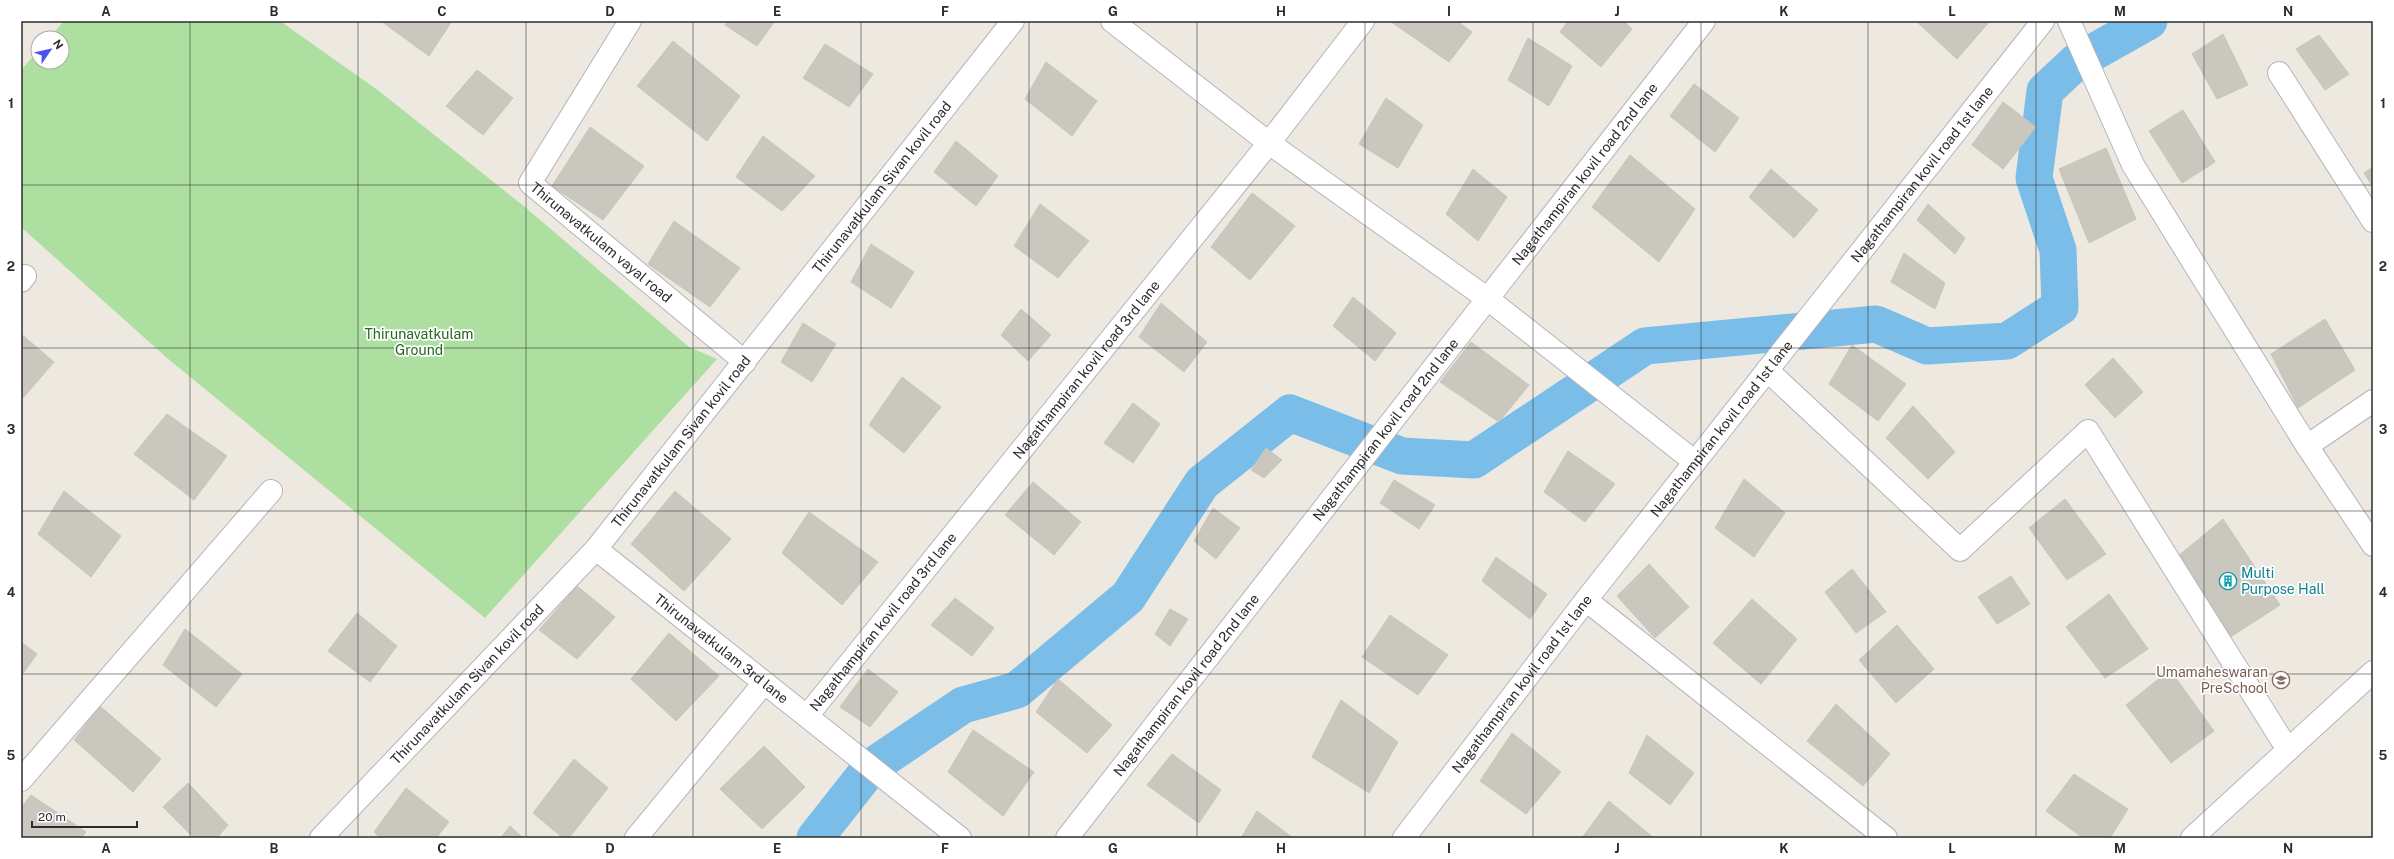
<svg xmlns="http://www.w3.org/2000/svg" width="2394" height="859" font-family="'Public Sans',sans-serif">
	<rect width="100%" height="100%" fill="#ede9e0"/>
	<path fill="#ade0a0" d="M64 21H280L379 91 525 207 689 347 717 359 485 618 167 358 21 227V70L38 51V62H62V38H49Z"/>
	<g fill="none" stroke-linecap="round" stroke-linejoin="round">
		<path stroke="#79bde8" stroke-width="37" d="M815 838 871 767 963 705 1017 690 1128 597 1202 483 1290 413 1402 456 1474 460 1645 346 1876 324 1927 346 2007 341 2060 307 2058 250 2034 178 2045 91 2076 62 2149 21"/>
	</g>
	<path fill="#c9c7be" stroke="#c8c5b9" d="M381 21H452L429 56Z
		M728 21H775L757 46 725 25Z
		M1390 21H1457L1472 32 1449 62Z
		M1568 21H1624L1632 29 1601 67 1560 32Z
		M1916 21H1990L1957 59Z
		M2223 34 2248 85 2217 99 2192 54Z
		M2319 35 2349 74 2325 90 2296 49Z
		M1528 38 1572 66 1549 106 1508 80Z
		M673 41 740 96 707 141 637 86Z
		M825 44 873 74 849 107 803 78Z
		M1046 62 1097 101 1072 136 1025 99Z
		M477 70 513 98 483 135 446 106Z
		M1694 84 1739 118 1715 152 1670 116Z
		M1386 98 1423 125 1398 168 1359 144Z
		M2003 102 2036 127 2003 169 1972 145Z
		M2183 110 2215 162 2182 183 2149 131Z
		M590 127 644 166 603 220 552 186Z
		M763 136 815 176 782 211 736 177Z
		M956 141 998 176 976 206 934 172Z
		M2106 148 2136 219 2089 243 2059 169Z
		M1630 155 1695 209 1659 262 1592 207Z
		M2373 167V187L2364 173Z
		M1473 169 1507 197 1478 241 1446 214Z
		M1771 169 1818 210 1794 238 1749 197Z
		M1252 193 1295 226 1250 280 1211 247Z
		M1040 204 1089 241 1058 278 1014 246Z
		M1928 204 1965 238 1955 254 1917 220Z
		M674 221 740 268 710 307 648 264Z
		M871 244 914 272 891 308 851 282Z
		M1904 253 1945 283 1935 309 1891 282Z
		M1353 297 1396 333 1375 361 1333 326Z
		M1161 303 1207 342 1184 372 1139 337Z
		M1021 309 1051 335 1028 361 1001 335Z
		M2325 319 2355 370 2298 408 2271 354Z
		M803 323 836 344 812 382 781 362Z
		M21 334 54 362 22 399 21 398Z
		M1471 342 1529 385 1499 422 1440 382Z
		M1852 345 1906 384 1878 421 1829 384Z
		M2113 358 2143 392 2115 418 2085 385Z
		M902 377 941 407 904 453 869 425Z
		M1133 403 1160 424 1133 463 1104 443Z
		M1913 406 1955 452 1928 479 1886 438Z
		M167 414 227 456 194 500 134 454Z
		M1266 448 1282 460 1264 478 1251 470Z
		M1568 451 1615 484 1585 522 1544 492Z
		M1744 479 1785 513 1754 557 1715 528Z
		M1394 480 1435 505 1419 529 1380 503Z
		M1033 482 1081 522 1054 555 1005 515Z
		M64 491 121 536 91 577 38 534Z
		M675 491 731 539 684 591 631 544Z
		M2065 499 2106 554 2067 580 2029 528Z
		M1213 508 1240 528 1216 559 1194 541Z
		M809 512 878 562 842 605 782 553Z
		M2223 519 2280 605 2229 638 2177 557Z
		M1496 557 1547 594 1530 619 1482 581Z
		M1649 564 1689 607 1655 638 1617 596Z
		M1852 569 1886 612 1856 633 1825 592Z
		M2011 576 2030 604 1997 624 1978 597Z
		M577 586 615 617 577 659 539 630Z
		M2109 594 2148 649 2105 678 2066 627Z
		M955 598 994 628 972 656 931 625Z
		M1752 599 1797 639 1761 684 1713 643Z
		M1170 609 1188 619 1170 646 1155 634Z
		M357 613 397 646 370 682 328 651Z
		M1390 615 1448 655 1418 695 1362 657Z
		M1897 625 1934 669 1896 703 1859 660Z
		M185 629 242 674 216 707 163 665Z
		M669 633 719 676 676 721 631 679Z
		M21 642 37 654 21 676Z
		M868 669 898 692 870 727 840 707Z
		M2170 670 2214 731 2171 763 2126 705Z
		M1058 679 1112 725 1087 753 1036 712Z
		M1341 700 1398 742 1369 793 1312 757Z
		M1836 704 1890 754 1863 786 1807 741Z
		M100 706 161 759 133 792 74 740Z
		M973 730 1034 772 1003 816 948 772Z
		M1512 733 1561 772 1526 814 1480 781Z
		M1647 735 1694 773 1670 805 1629 773Z
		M764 746 805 787 762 829 720 789Z
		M1172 754 1221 790 1199 823 1147 785Z
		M574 759 608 788 569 838H563L533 813Z
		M2074 774 2128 809 2110 838H2083L2046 811Z
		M188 783 228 825 217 838H194L163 807Z
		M406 788 449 822 436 838H381L374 832Z
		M31 795 86 832 81 838H21V808Z
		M1609 801 1654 838H1582Z
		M1257 811 1293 838H1241Z
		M510 826 523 838H501Z"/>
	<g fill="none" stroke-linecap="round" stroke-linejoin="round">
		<defs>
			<g id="street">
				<path id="s1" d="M630 21 530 183 745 362"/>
				<path d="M1112 21 1269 143 1488 299 1695 462"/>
				<path d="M2069 21 2133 165 2307 446 2373 545"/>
				<path d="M2279 73 2373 221"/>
				<path d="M21 281 25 276"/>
				<path d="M1767 370 1960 550 2088 431 2288 750"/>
				<path d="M2307 446 2373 401"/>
				<path id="s2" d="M596 549 960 838"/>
				<path d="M1586 600 1886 838"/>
				<path id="s3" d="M807 716 1269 143 1363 21"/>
				<path d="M21 780 271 491"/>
				<path id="s4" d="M321 838 596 549 1013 21"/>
				<path d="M636 838 764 683"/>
				<path id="s5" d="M1067 838 1704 21"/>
				<path id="s6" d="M1404 838 1586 600 2043 21"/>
				<path d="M2192 838 2373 672"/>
			</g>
		</defs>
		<use href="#street" stroke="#b3b4bf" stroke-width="24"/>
		<use href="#street" stroke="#fff" stroke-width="22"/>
	</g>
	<path fill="none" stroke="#2c2c2c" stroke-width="1" stroke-opacity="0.55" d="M190 21V838M358 21V838M526 21V838M693 21V838M861 21V838M1029 21V838M1197 21V838M1365 21V838M1533 21V838M1701 21V838M1868 21V838M2036 21V838M2204 21V838M21 185H2373M21 348H2373M21 511H2373M21 674H2373"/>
	<defs>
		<symbol id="building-ring" viewBox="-11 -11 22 22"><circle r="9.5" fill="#fff" stroke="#0f9aa8" stroke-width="1.5"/><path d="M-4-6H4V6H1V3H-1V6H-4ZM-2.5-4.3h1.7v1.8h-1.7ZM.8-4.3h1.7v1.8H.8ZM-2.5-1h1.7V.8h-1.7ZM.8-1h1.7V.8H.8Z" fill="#0f9aa8"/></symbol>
		<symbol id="school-ring" viewBox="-11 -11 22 22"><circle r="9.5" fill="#fff" stroke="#8d6e63" stroke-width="1.5"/><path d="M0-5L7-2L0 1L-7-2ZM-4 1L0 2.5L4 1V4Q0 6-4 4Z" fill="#8d6e63"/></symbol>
	</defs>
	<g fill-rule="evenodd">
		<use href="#building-ring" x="2218" y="571" width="20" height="20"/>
		<use href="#school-ring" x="2271" y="670" width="20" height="20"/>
	</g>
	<g text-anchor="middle" stroke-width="3.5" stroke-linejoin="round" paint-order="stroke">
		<g font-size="14" fill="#2c2c2c" stroke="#fff">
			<text dy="5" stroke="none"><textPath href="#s5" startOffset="842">Nagathampiran kovil road 2nd lane</textPath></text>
			<text dy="5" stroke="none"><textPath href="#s6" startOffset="842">Nagathampiran kovil road 1st lane</textPath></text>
			<text dy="5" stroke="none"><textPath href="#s4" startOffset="860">Thirunavatkulam Sivan kovil road</textPath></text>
			<text dy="5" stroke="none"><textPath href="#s1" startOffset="283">Thirunavatkulam vayal road</textPath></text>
			<text dy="5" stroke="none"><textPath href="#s3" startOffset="445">Nagathampiran kovil road 3rd lane</textPath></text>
			<text dy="5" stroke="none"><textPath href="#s6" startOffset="518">Nagathampiran kovil road 1st lane</textPath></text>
			<text dy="5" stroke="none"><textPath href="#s5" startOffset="518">Nagathampiran kovil road 2nd lane</textPath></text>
			<text dy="5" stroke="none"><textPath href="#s4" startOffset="536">Thirunavatkulam Sivan kovil road</textPath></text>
			<text dy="5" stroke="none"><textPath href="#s3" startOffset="121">Nagathampiran kovil road 3rd lane</textPath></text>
			<text dy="5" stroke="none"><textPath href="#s2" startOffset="160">Thirunavatkulam 3rd lane</textPath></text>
			<text dy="5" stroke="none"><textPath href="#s6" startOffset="194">Nagathampiran kovil road 1st lane</textPath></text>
			<text dy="5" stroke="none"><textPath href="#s4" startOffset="212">Thirunavatkulam Sivan kovil road</textPath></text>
			<text dy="5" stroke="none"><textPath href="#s5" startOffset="194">Nagathampiran kovil road 2nd lane</textPath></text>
		</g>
		<g font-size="14" fill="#25661f" stroke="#fff">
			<text x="419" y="339">Thirunavatkulam<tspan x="419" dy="16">Ground</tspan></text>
		</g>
		<g font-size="14" fill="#0d838f" stroke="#fff" text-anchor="start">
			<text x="2241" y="578">Multi<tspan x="2241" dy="16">Purpose Hall</tspan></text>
		</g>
		<g font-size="14" fill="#785e54" stroke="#fff" text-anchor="end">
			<text x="2268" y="677">Umamaheswaran<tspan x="2268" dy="16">PreSchool</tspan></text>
		</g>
	</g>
	<rect width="2394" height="859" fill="none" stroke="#ffffff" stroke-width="44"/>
	<g transform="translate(50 50) rotate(56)"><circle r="19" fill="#ffffff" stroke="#ababab"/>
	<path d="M0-3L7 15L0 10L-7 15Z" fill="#4a54f0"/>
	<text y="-6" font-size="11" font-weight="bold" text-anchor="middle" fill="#2c2c2c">N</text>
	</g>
	<path d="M32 821v6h105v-6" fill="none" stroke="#2c2c2c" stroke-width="2"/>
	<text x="38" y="821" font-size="12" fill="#2c2c2c" stroke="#ffffff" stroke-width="3" paint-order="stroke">20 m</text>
	<rect x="22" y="22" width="2350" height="815" fill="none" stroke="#2c2c2c" stroke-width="1.5"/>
	<g font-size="13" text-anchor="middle" font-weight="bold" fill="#2c2c2c">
		<text x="106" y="16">A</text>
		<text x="274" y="16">B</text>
		<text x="442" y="16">C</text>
		<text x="610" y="16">D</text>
		<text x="777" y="16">E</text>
		<text x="945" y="16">F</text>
		<text x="1113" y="16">G</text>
		<text x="1281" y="16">H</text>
		<text x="1449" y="16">I</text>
		<text x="1617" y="16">J</text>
		<text x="1784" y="16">K</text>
		<text x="1952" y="16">L</text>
		<text x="2120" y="16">M</text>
		<text x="2288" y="16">N</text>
		<text x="11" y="108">1</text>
		<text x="2383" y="108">1</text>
		<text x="11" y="271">2</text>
		<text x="2383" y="271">2</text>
		<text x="11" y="434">3</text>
		<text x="2383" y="434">3</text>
		<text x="11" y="597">4</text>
		<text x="2383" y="597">4</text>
		<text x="11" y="760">5</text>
		<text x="2383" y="760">5</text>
		<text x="106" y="853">A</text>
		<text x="274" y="853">B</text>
		<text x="442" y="853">C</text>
		<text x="610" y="853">D</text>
		<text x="777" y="853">E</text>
		<text x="945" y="853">F</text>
		<text x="1113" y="853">G</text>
		<text x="1281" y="853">H</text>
		<text x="1449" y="853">I</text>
		<text x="1617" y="853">J</text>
		<text x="1784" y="853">K</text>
		<text x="1952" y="853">L</text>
		<text x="2120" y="853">M</text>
		<text x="2288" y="853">N</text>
	</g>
</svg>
